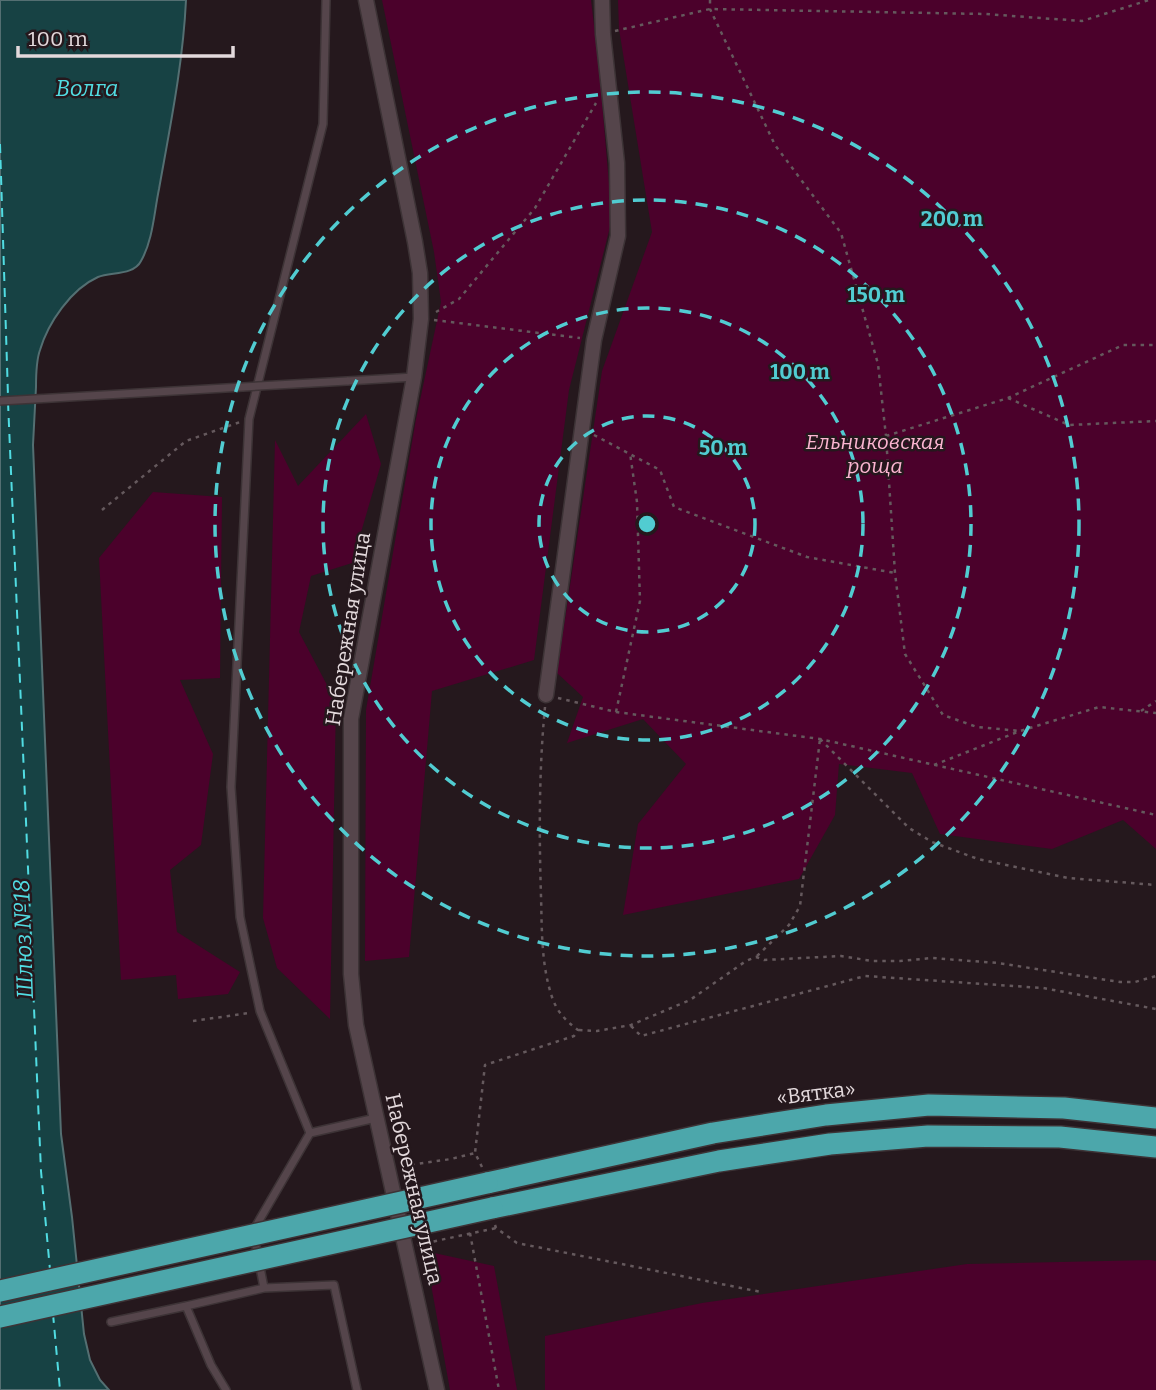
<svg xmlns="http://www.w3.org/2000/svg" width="1156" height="1390" font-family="Bitter,serif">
	<rect width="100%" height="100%" fill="#25181d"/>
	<path fill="#4b012b" d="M382 0H591L599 67 612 219 569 390 534 660 432 691 409 957 365 961 366 710 416 419 441 302 434 252Z
		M618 0H1156V849L1123 820 1052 849 940 834 912 773 839 764 835 815 799 879 623 915 638 824 686 764 643 719 567 743 583 697 557 673 602 371 652 232 619 29Z
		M366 414 381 464 352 563 311 576 299 632 336 702 330 1019 277 968 263 918 275 440 298 486Z
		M153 492 222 497 220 678 180 680 213 754 201 845 170 870 177 932 240 972 228 994 178 999 176 975 121 980 99 558Z
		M425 1251 494 1266 517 1390H450Z
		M1150 1260 1156 1261V1390H545V1336L702 1303 967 1264Z"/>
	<path fill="#174244" stroke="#546f72" stroke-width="2" d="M0 0H186C183 64 170 127 159 189 154 213 153 240 141 261 134 275 112 272 98 277 71 289 48 323 40 350 36 361 36 375 36 387 35 406 34 426 33 445L61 1134 72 1217 84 1334 90 1360 100 1380 109 1390H0Z"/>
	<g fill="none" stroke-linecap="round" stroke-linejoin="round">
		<path stroke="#51dce2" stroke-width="2" stroke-dasharray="9 7" stroke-linecap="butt" d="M0 144 8 396
			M8 402 41 1171 50 1270
			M53 1314 60 1390"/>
		<defs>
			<path id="lane" d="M326 0 323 124 249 419 231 787 240 917 260 1011 310 1133 253 1231 264 1288 334 1285 357 1390
				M347 381 414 377
				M310 1133 376 1118
				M186 1306 264 1288
				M111 1322 186 1306 211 1365 226 1390"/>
			<path id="street" d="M366 0 415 242 420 273 421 319 414 377 351 719V974L356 1025 437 1390
				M546 695 594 340 618 236 617 163 603 34 602 0"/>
			<path id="highway" d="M487 1183 713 1133 826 1115 929 1105 1064 1108 1156 1118
				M492 1208 719 1161 830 1144 928 1136 1060 1137 1156 1147"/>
		</defs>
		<use href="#lane" stroke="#3d3336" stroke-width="10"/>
		<use href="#street" stroke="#3d3336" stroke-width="17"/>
		<use href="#highway" stroke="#3d3336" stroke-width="24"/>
		<path stroke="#65595d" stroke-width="2.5" stroke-dasharray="3.5 5" stroke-linecap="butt" d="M710 0V9L775 145 841 233 878 364 886 436 895 573 905 654 943 715 977 727 1020 731
			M615 31 710 9 985 14 1082 21 1149 0
			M436 312 459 299 535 208 596 103
			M434 320 580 338
			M1008 398 1069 425 1156 421
			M594 435 660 470 674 507 807 557 895 573
			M886 436 1008 398 1123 345H1156
			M102 510 186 441 240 422
			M558 698 616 712 820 739 1156 815
			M1141 711 1156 701
			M616 712 640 601 637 502 630 453
			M820 739 909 828 932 842 978 859 1068 878 1156 885
			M934 765 1020 731 1099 707 1156 713
			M757 956 789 925 800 906 820 739
			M193 1021 249 1013
			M631 1026 641 1036 865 976 1043 988 1156 1009
			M579 1030 597 1031 631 1025 690 1000 746 961 756 957 764 960 841 956 872 961H900L932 958 998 963 1120 982H1135L1156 976
			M403 1166 451 1159 475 1153
			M482 1167 475 1153 485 1065 574 1036 578 1030C566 1021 557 1012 552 997 541 964 542 930 541 896 539 833 539 769 545 707
			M495 1225 496 1228 517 1243 761 1292
			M470 1233 499 1390
			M417 1245 496 1228"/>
		<use href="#lane" stroke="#55454b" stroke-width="7"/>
		<use href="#street" stroke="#55454b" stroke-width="14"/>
		<use href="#highway" stroke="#4ca7ab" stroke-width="21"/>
		<defs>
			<path id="lane-bridge" d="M0 401 347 381"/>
			<path id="highway-bridge" d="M0 1291 487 1183
				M0 1317 492 1208"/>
		</defs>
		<use href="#lane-bridge" stroke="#3d3336" stroke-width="10" stroke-linecap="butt"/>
		<use href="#highway-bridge" stroke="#3d3336" stroke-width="24" stroke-linecap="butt"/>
		<use href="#lane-bridge" stroke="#55454b" stroke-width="7"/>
		<use href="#highway-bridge" stroke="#4ca7ab" stroke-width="21"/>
	</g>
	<g fill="none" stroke="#51ccd1" stroke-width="3.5" stroke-dasharray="12 9">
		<circle cx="647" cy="524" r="108"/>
		<circle cx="647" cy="524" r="216"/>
		<circle cx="647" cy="524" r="324"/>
		<circle cx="647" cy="524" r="432"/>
	</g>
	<g text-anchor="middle" stroke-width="5" stroke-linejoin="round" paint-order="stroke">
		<g font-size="21" font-style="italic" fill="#fcb5d1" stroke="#25181d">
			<text x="875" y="449">Ельниковская<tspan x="875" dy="24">роща</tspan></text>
		</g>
		<g font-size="21" fill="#e3d9dc" stroke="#25181d">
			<text transform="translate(348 629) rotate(-81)" y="7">Набережная улица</text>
			<text transform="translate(816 1093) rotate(-7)" y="7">«Вятка»</text>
			<text transform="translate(414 1189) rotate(77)" y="7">Набережная улица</text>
		</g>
		<g font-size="23" font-style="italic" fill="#51dce2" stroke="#25181d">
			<text x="87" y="96">Волга</text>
			<text transform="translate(23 939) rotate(-92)" y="8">Шлюз №18</text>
		</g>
	</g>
	<circle cx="647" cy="524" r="10" fill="#51ccd1" stroke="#25181d" stroke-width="3.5"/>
	<g font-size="21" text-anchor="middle" font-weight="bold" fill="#51ccd1" stroke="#25181d" stroke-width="5" stroke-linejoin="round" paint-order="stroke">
		<text x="952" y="226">200 m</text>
		<text x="876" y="302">150 m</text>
		<text x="800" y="379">100 m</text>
		<text x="723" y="455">50 m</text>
	</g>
	<path d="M18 46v10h215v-10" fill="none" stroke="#e3d9dc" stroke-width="3.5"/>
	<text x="28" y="46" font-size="21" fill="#e3d9dc" stroke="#25181d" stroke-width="5" paint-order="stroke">100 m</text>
</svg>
